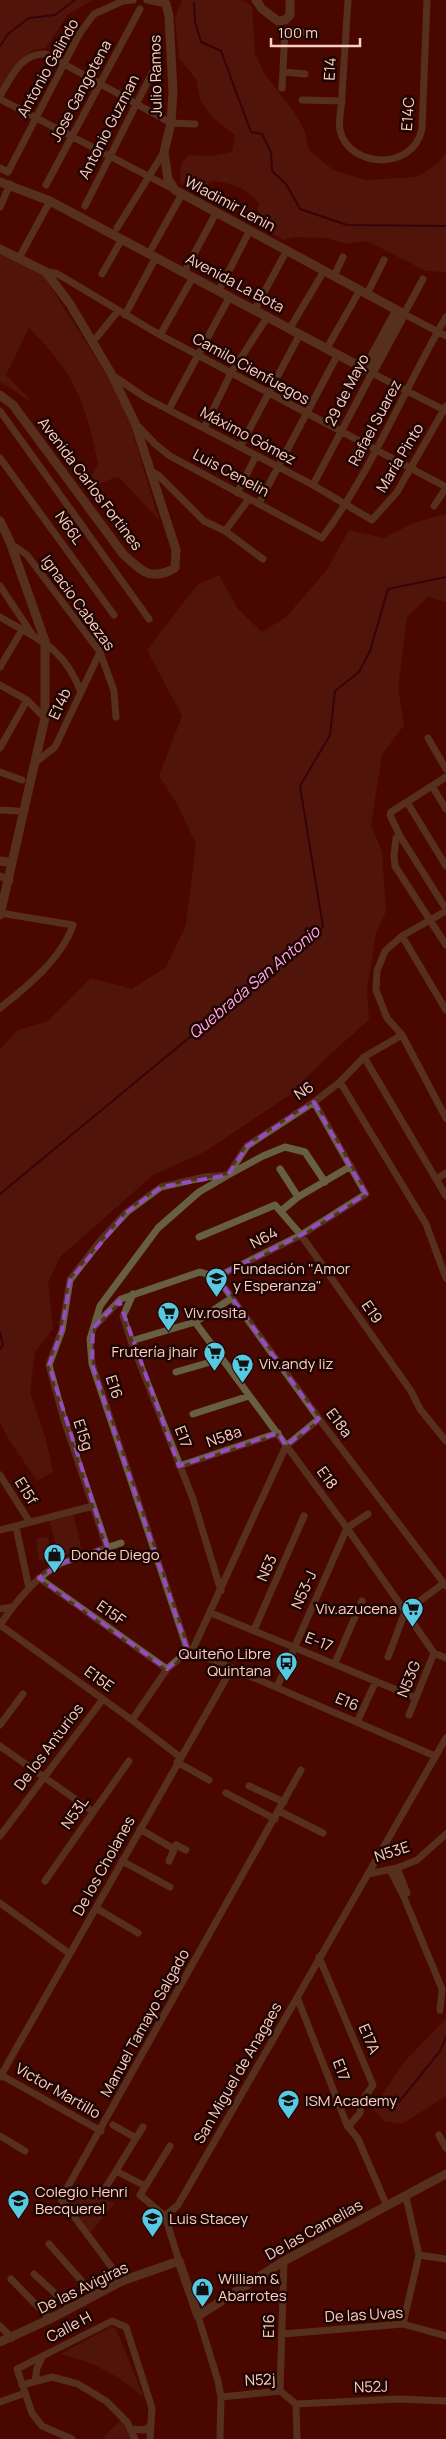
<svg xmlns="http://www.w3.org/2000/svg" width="446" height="2439" font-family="Manrope,sans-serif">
	<rect width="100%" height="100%" fill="#490800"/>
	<path fill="#5b2417" d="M0 0H92L67 15 46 48 31 51 19 66 0 97Z
		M182 0H241L252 6 255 54 264 73 294 112 304 129 309 150 333 170 366 180 417 177 437 164 446 153V272L426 271 367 241 347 244 326 238 294 237 283 240 256 224 259 203C245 187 234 184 213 181L196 191 180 182 181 165 188 155 211 156 232 152 235 135 212 117 200 100 196 79 179 58 175 18Z
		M0 254 44 276 111 382 130 424 159 520 119 477C109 478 104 484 94 484L92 475 98 464C87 404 73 371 29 328L6 375 33 403 0 382Z
		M446 514V602L428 597 407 617 398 688 404 725 382 755 371 825 382 852 386 911 376 934 367 989 369 1020 327 1057 288 1096 206 1151 153 1175 60 1257 48 1282 53 1329 35 1352 30 1392 46 1439 53 1472 37 1481 6 1435 0 1422V1049L18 1030 48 1021 91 978 132 989 166 967 186 925 196 844 177 804 159 776 182 716 147 650 198 584 219 575 238 609 262 632 286 617 326 571 349 530 384 538 413 523Z
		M73 1513 82 1550 59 1556 49 1519Z
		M48 1537 52 1558 39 1560 36 1539Z
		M446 2019V2096L402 2124 384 2121 373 2108 405 2061Z
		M74 2190 115 2203 88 2235 61 2199Z
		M111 2327 116 2329 144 2398C119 2375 94 2362 60 2354Z
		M123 2418 131 2439H105L104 2436Z"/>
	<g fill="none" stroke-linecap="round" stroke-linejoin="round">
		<path stroke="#1e0018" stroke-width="2" d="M194 3 195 22 201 42 221 51 251 132 262 134 271 152 272 171 286 184 300 209 347 225 446 226
			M0 46 8 34 29 18 55 15 75 0
			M0 1194 323 927 300 786 330 735 335 691 359 672 370 651 388 589 446 577
			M0 1333 3 1345 0 1349
			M399 2102 440 2051 446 2037"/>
		<path stroke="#675f42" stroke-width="7" d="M147 0 166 4
			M348 0C346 32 344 64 342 95 342 106 338 120 340 130 348 168 413 172 422 129L427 0
			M284 72 305 74
			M282 88 285 31 311 33
			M0 96C11 78 21 52 46 54L171 123 195 124
			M0 99 175 190
			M302 100 342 101
			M0 168 8 172 80 33 94 14 123 1 133 0
			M46 185 140 9
			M85 206 158 61
			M0 207 10 184
			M117 228 164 152
			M152 248 182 194
			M19 258 50 201
			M187 267 216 213
			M46 272 56 273 160 335 446 487
			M102 274 122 239
			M334 276 343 257
			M423 279 404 314 446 336
			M219 290 250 230
			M367 294 384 260
			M255 309 287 250
			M125 315 156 257
			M290 328 324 271
			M160 335 193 277
			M97 337 118 311
			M327 348 360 290
			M112 375 146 398 313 485 372 520 397 492 446 406
			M169 409 230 296
			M0 411 149 619
			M135 423 155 444 170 456 322 538C373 469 403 391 446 317
			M204 428 231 373 268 316
			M240 447 300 334
			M0 458 114 615
			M150 471 158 475 204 521 225 531 263 559
			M313 485 372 373 446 411
			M237 493 256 456
			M259 503 338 354
			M434 506 446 488
			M225 531 249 499
			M10 543 27 555 100 652 114 691 116 717
			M0 586 32 634
			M0 617C39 640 63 646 81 692
			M0 667 22 630
			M0 685 27 700 45 718
			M428 738 446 769
			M0 748 27 700
			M36 762 55 747 100 652
			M0 772 22 780
			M446 777 391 812 390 815 400 836 446 909
			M432 786 446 809
			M407 802 446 866
			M0 810 17 811
			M400 836 396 838 394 855 395 866 446 945
			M0 876 10 881
			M446 911 402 936 385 951 377 971 376 990 387 1018 402 1035 446 1118
			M402 936 446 1010
			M0 1008C27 987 62 958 73 925L0 913
			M364 1057 446 1196
			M340 1082 426 1224 446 1278
			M280 1169 298 1197
			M436 1179 446 1173
			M281 1211 298 1197 351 1166
			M199 1237 275 1205 301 1235 411 1391 420 1409 446 1441
			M217 1277 319 1419 446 1586
			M133 1294 123 1316 131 1341 193 1499 221 1591
			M195 1322 347 1528 434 1653
			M95 1326 121 1299 200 1272 217 1277 301 1235 366 1194 314 1102
			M131 1341 195 1322 232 1298
			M176 1372 221 1359
			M193 1414 249 1396
			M179 1466 278 1433
			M0 1475 29 1521
			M16 1527 29 1588
			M0 1530 93 1506
			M107 1547 65 1423 49 1365 62 1330 70 1280 101 1240 127 1212 161 1187 205 1177 228 1175 263 1156 285 1147 305 1152 325 1182
			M39 1578 167 1669
			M0 1609 12 1607
			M211 1613 416 1698
			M0 1625 132 1720 180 1757
			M0 1625C16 1601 36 1577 61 1563L121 1543
			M254 1630 304 1516
			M188 1651 92 1364 90 1339 100 1306 158 1228 199 1192 228 1175 247 1146 314 1102 340 1082 364 1057 402 1035
			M188 1651H192L435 1756
			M192 1651 286 1446 319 1419
			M434 1653 446 1658
			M388 1657 405 1612 444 1583
			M335 1663 362 1601
			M277 1687 347 1528 368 1514
			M409 1715 434 1653
			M132 1720 167 1669 188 1651
			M357 1722 376 1681
			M0 1725 23 1694
			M0 1746 92 1811
			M177 1762 209 1780
			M249 1786 284 1802
			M226 1793 275 1819
			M279 1811 323 1833
			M140 1829 174 1849
			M0 1836 103 1699
			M122 1861 170 1887
			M169 1861 176 1845 186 1850
			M397 1868 407 1893
			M390 1870 403 1895 442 1989 440 2010
			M368 1874 397 1868 417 1860 446 1834
			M45 1881 129 1761
			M0 1903 70 1954
			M96 1908 138 1933
			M319 1957 373 2085 362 2101 360 2113 348 2127
			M297 1997 347 2125 358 2139 387 2206
			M1 2075 101 2131
			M0 2077 232 1668
			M113 2125 136 2138 116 2171 145 2186
			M439 2135 446 2148
			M0 2136 25 2151
			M136 2138 143 2127
			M170 2146 140 2195 165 2216 179 2261
			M106 2187 116 2171
			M165 2216 178 2205 446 1738
			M49 2244 95 2296
			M419 2255 446 2259
			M34 2274 71 2308
			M11 2279 50 2319
			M122 2281 61 2199 301 1770
			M198 2316 218 2381 221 2397 220 2439
			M403 2324 419 2255 406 2197
			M0 2326 12 2338
			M283 2334 403 2324 446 2336
			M35 2381 37 2368 42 2357
			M22 2385 52 2377 78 2384 106 2401 127 2422 135 2439
			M280 2391 284 2261
			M221 2397 280 2391 296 2404
			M0 2402 25 2393
			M296 2404 399 2399 446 2401
			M296 2404 297 2439
			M130 2429 145 2430 151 2425
			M72 2439 42 2426 32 2413 17 2369 112 2321 126 2327 152 2408 150 2439"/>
		<path stroke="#675f42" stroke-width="9" d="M256 0 262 9 278 21 285 20 290 15V0
			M0 182 50 201 372 373 404 314 175 190 168 179 164 152 171 123 173 91 169 16 166 4 161 0
			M0 249 46 272 70 304 112 375 135 423 176 550 175 568C150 582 142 571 123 554L13 405 0 395
			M365 369 397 310
			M0 521 10 542 45 641V718L0 915
			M0 861 12 863
			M0 2342 50 2319 122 2281 179 2261 198 2316 284 2261 446 2174"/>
	</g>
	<path d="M0 0H446V2439H0ZM314 1102 366 1194 301 1235 217 1277 319 1419 286 1446 278 1433 179 1466 119 1301 93 1328 92 1364 188 1651 167 1669 39 1578 61 1563 107 1547 49 1365 62 1330 70 1280 127 1212 161 1187 228 1175 247 1146Z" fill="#490800" fill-opacity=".55" fill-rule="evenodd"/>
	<path fill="none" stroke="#944dc0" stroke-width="4" stroke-dasharray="10 6" stroke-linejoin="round" d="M314 1102 366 1194 301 1235 217 1277 319 1419 286 1446 278 1433 179 1466 119 1301 93 1328 92 1364 188 1651 167 1669 39 1578 61 1563 107 1547 49 1365 62 1330 70 1280 127 1212 161 1187 228 1175 247 1146Z"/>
	<defs>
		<symbol id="school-pin" viewBox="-11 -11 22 30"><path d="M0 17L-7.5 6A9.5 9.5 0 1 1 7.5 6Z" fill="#58c9e3" stroke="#1f0501"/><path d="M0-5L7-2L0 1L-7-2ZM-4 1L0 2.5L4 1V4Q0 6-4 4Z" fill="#111"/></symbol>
		<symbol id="supermarket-pin" viewBox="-11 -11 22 30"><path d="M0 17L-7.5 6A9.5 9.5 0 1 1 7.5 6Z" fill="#58c9e3" stroke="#1f0501"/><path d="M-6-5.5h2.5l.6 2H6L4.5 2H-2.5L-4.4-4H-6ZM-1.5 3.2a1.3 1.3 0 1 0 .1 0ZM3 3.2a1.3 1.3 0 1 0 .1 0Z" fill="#111"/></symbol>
		<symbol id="shop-pin" viewBox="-11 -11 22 30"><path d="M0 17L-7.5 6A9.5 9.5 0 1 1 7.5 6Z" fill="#58c9e3" stroke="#1f0501"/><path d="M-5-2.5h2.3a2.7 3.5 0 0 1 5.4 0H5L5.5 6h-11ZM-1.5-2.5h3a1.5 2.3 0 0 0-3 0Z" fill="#111"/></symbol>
		<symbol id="bus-pin" viewBox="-11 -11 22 30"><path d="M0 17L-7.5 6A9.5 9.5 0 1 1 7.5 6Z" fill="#58c9e3" stroke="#1f0501"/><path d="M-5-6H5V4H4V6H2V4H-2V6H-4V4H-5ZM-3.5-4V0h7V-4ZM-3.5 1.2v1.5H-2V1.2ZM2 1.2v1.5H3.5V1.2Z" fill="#111"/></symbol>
	</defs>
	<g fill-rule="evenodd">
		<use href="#school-pin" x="204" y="1266" width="25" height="34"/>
		<use href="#supermarket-pin" x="156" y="1300" width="25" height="34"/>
		<use href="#supermarket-pin" x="202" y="1340" width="25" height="34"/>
		<use href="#supermarket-pin" x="230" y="1352" width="25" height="34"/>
		<use href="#shop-pin" x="42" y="1542" width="25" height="34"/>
		<use href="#supermarket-pin" x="400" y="1596" width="25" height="34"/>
		<use href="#bus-pin" x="274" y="1650" width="25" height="34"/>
		<use href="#school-pin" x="276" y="2088" width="25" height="34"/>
		<use href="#school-pin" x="6" y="2188" width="25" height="34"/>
		<use href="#school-pin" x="140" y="2206" width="25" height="34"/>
		<use href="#shop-pin" x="190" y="2276" width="25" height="34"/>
	</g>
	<g text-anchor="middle" stroke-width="5" stroke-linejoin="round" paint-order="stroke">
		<g font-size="15" fill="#f9d0c5" stroke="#1f0501">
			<text transform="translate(48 68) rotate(-61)" y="5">Antonio Galindo</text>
			<text transform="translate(330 69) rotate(-87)" y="5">E14</text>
			<text transform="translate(156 76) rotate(-91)" y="5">Julio Ramos</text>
			<text transform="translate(81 91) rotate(-62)" y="5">Jose Gangotena</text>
			<text transform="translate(408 114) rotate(-86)" y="5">E14C</text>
			<text transform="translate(109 127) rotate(-63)" y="5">Antonio Guzman</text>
			<text transform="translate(230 204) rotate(28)" y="5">Wladimir Lenin</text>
			<text transform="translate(235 283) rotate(28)" y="5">Avenida La Bota</text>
			<text transform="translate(251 369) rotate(29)" y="5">Camilo Cienfuegos</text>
			<text transform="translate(347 390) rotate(-63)" y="5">29 de Mayo</text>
			<text transform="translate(375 423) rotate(-62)" y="5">Rafael Suarez</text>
			<text transform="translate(248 436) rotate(28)" y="5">Máximo Gómez</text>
			<text transform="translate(400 458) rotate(-59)" y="5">María Pinto</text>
			<text transform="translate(231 473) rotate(28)" y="5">Luis Cenelin</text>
			<text transform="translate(90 484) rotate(53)" y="5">Avenida Carlos Fortines</text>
			<text transform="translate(69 528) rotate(55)" y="5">N66L</text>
			<text transform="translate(78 603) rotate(54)" y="5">Ignacio Cabezas</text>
			<text transform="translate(60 704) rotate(-65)" y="5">E14b</text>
			<text transform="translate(304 1091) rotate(-34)" y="5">N6</text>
			<text transform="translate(264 1238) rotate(-27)" y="5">N64</text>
			<text transform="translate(372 1312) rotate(55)" y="5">E19</text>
			<text transform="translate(114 1387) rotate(72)" y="5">E16</text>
			<text transform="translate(339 1423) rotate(53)" y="5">E18a</text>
			<text transform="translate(83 1435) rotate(72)" y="5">E15g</text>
			<text transform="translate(183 1437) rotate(69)" y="5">E17</text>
			<text transform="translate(224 1437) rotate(-19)" y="5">N58a</text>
			<text transform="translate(327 1478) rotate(54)" y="5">E18</text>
			<text transform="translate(26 1491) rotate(58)" y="5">E15f</text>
			<text transform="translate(267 1568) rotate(-66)" y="5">N53</text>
			<text transform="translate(304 1590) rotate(-66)" y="5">N53-J</text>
			<text transform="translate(111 1613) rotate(35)" y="5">E15F</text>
			<text transform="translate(319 1642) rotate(21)" y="5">E-17</text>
			<text transform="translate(99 1679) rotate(36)" y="5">E15E</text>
			<text transform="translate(409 1679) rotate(-68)" y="5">N53G</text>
			<text transform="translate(347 1702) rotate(23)" y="5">E16</text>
			<text transform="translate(49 1747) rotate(-53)" y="5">De los Anturios</text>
			<text transform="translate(75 1813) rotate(-55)" y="5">N53L</text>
			<text transform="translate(392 1852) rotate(-18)" y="5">N53E</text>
			<text transform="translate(104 1866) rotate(-61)" y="5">De los Cholanes</text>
			<text transform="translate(145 2023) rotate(-61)" y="5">Manuel Tamayo Salgado</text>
			<text transform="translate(369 2039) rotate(67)" y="5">E17A</text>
			<text transform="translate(341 2070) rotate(69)" y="5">E17</text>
			<text transform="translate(238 2073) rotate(-60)" y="5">San Miguel de Anagaes</text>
			<text transform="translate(58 2091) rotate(30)" y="5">Victor Martillo</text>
			<text transform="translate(314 2230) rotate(-29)" y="5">De las Camelias</text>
			<text transform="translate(83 2288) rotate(-26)" y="5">De las Avigiras</text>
			<text transform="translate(364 2315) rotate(-3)" y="5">De las Uvas</text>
			<text transform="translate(269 2326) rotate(-89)" y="5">E16</text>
			<text transform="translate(69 2327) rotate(-28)" y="5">Calle H</text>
			<text transform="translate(260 2380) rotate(-3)" y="5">N52j</text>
			<text transform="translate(371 2387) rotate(-2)" y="5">N52J</text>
		</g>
		<g font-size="15" fill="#f9d0c5" stroke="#1f0501" text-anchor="start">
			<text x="233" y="1274">Fundación "Amor<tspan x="233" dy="17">y Esperanza"</tspan></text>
			<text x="184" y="1318">Viv.rosita</text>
			<text x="198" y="1357" text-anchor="end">Frutería jhair</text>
			<text x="259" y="1369">Viv.andy liz</text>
			<text x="71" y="1560">Donde Diego</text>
			<text x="397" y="1614" text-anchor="end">Viv.azucena</text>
			<text x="271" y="1659" text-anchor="end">Quiteño Libre<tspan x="271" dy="17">Quintana</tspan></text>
			<text x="305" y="2106">ISM Academy</text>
			<text x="35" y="2197">Colegio Henri<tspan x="35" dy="17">Becquerel</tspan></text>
			<text x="169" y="2224">Luis Stacey</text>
			<text x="218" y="2284">William &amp;<tspan x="218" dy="17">Abarrotes</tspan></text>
		</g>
		<g font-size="16" font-style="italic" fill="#feaaeb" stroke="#1f0501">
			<text transform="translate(254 982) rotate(-40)" y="6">Quebrada San Antonio</text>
		</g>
	</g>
	<path d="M271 38v8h89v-8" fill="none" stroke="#f9d0c5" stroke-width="2.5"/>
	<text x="278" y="38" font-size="15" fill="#f9d0c5" stroke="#1f0501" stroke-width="4" paint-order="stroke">100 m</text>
</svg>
